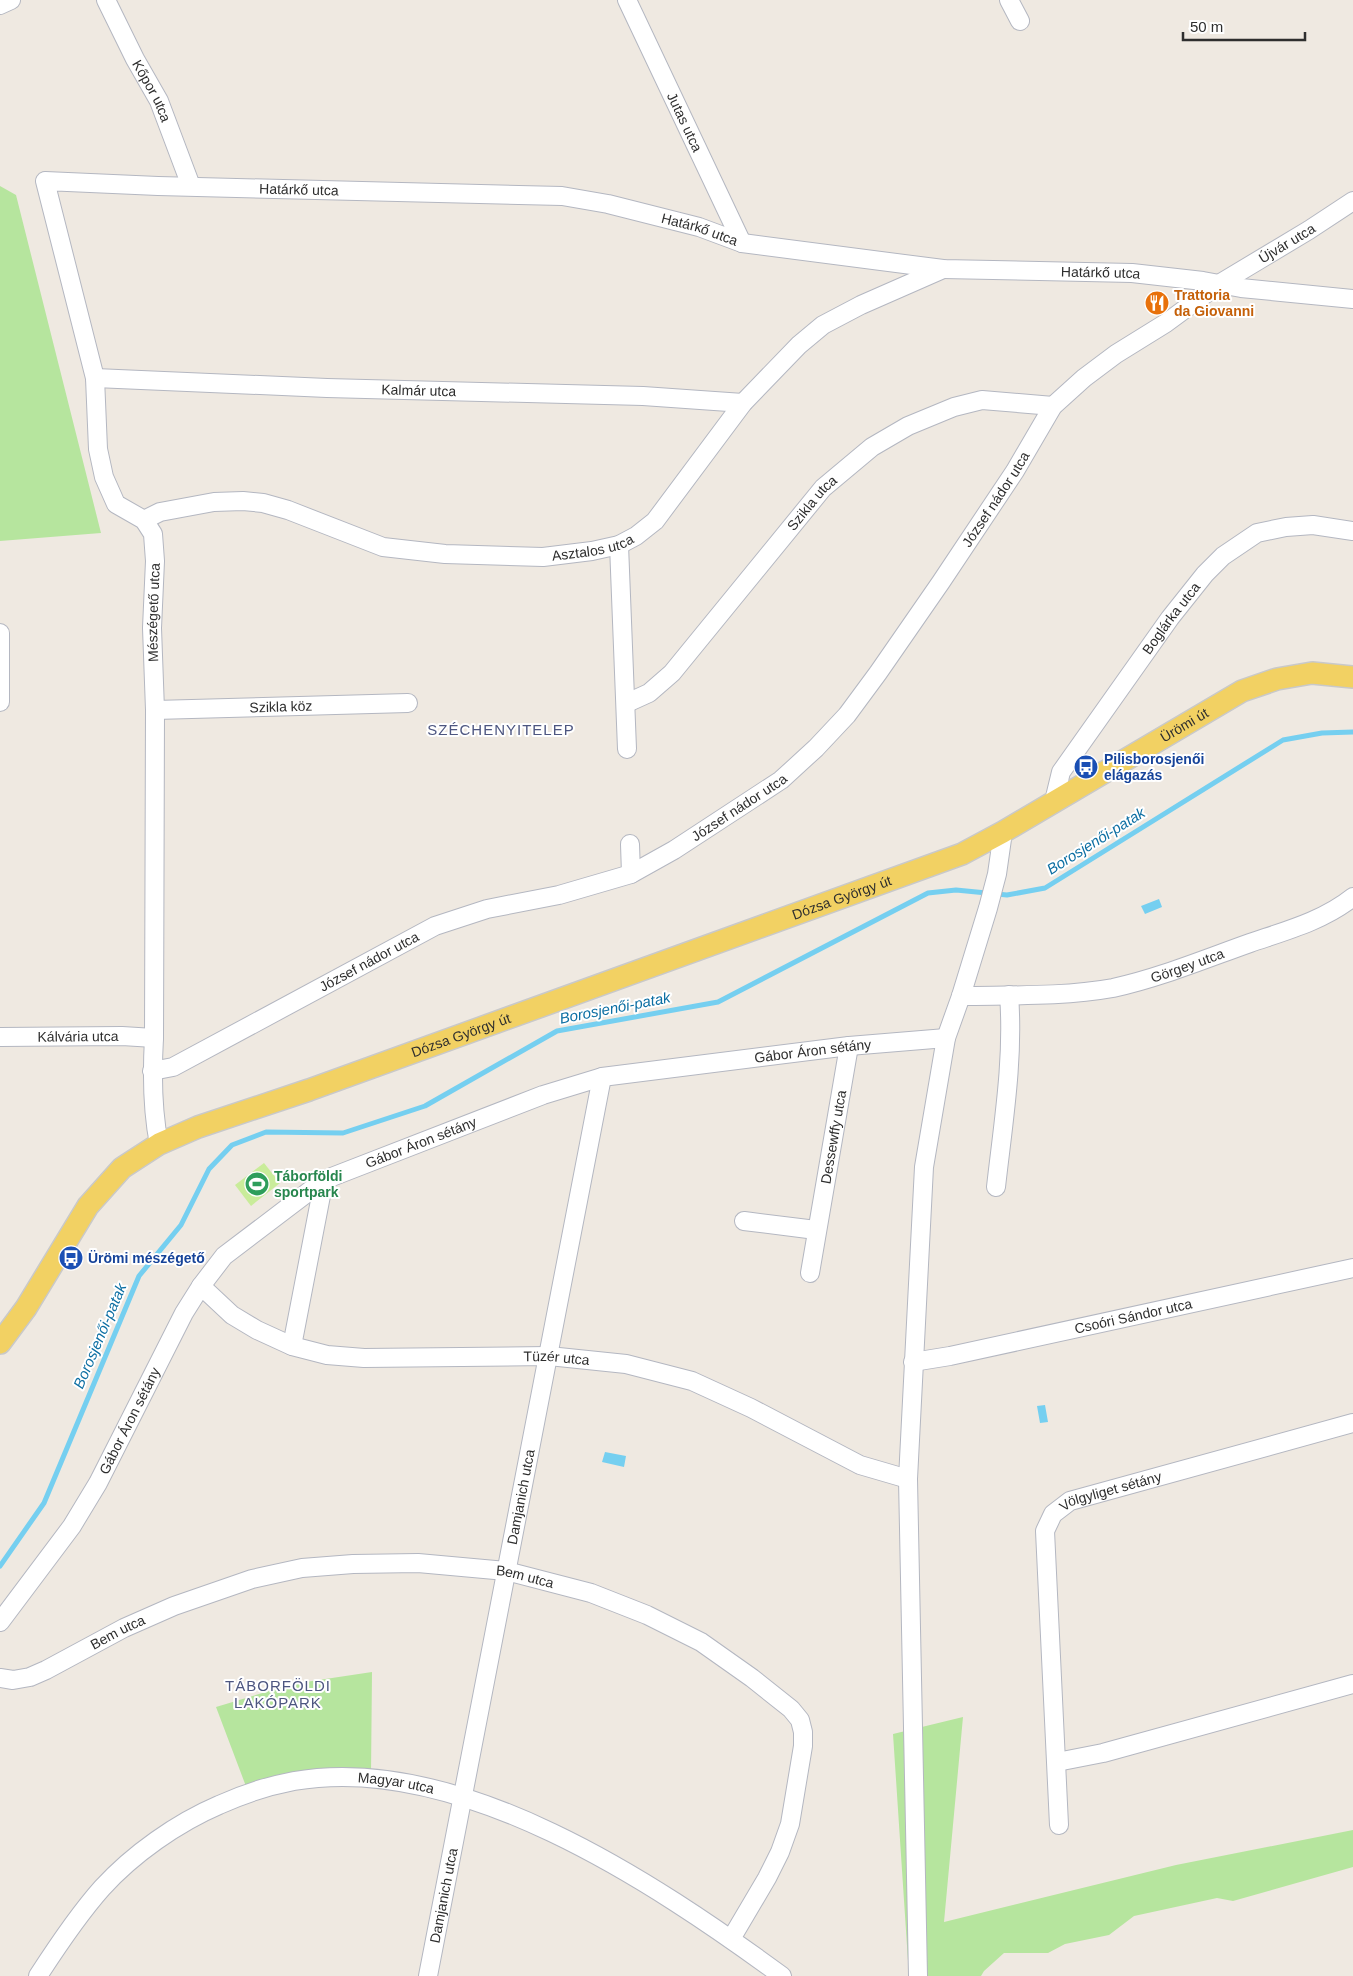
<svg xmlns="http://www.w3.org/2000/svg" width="1353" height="1976" font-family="Arial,sans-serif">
	<rect width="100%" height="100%" fill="#efe9e1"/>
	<path fill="#b6e59e" d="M0 186 16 195 101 533 0 541Z
		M372 1672 371 1773 247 1789 216 1707 292 1684Z
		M963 1717 944 1922 1176 1865 1353 1830V1867L1233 1901 1217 1898 1134 1916 1109 1935 1065 1944 1048 1953H1004L984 1971 981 1976H909L893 1734Z"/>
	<path fill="#c9ec9a" d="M264 1163 280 1183 251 1206 235 1185Z"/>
	<path fill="#75cff0" d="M1159 899 1162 907 1145 914 1141 906Z
		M1045 1405 1048 1422 1040 1423 1037 1406Z
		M605 1452 626 1456 624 1467 602 1462Z"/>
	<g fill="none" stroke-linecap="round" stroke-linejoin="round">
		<path stroke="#75cff0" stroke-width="5" d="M0 1566 44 1503 139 1276 181 1225 209 1169 232 1145 266 1132 343 1133 425 1106 557 1031 718 1002 928 893 956 890 1007 895 1045 888 1283 740 1322 733 1353 732"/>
		<defs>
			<g id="minor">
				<path id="s1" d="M106 0 135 59 159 101 191 186"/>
				<path id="s2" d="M627 0 742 243"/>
				<path d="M1009 0 1020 21"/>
				<path d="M0 5 11 0"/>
				<path id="s3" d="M95 378 327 388 643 396 743 403"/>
				<path id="s4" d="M144 520 160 512 214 502 243 501 263 503 288 510 383 547 445 554 543 557 592 551 619 545 636 536 655 521 743 403 799 345 823 325 861 305 943 269"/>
				<path d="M619 545 627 749"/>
				<path d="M0 702V633"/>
				<path id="s5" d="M627 703 649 693 672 673 823 488 872 447 908 426 954 407 982 400 1053 406"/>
				<path id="s6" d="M155 710 408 703"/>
				<path id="s7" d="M1054 801 1061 772 1170 618 1205 574 1223 556 1257 533 1286 527 1313 525 1353 531"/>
				<path d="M630 844 631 874"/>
				<path id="s8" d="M961 996C1012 995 1063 997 1113 988 1159 978 1205 959 1250 943 1285 931 1323 921 1353 897"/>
				<path id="s9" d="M0 1037 122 1036 154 1038"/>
				<path id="s10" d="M152 1071 173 1067 435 926 487 909 559 895 631 874 674 850 781 780 816 748 847 715 878 673 941 582 1015 471 1053 406 1084 378 1116 354 1166 323 1219 284 1309 230 1353 201"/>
				<path id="s11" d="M159 1144C152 1109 152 1073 154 1038L155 710 152 628 155 561 153 534 144 520 116 504 104 477 98 449 95 378 45 181 158 186 562 196 608 204 699 227 742 243 943 269 1132 273 1203 281 1241 288 1353 299"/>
				<path d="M996 1187C1003 1124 1014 1059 1009 995"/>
				<path d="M744 1221 816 1230"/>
				<path id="s12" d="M810 1273 849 1046"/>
				<path id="s13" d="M201 1286 232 1315 257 1330 292 1346 327 1355 364 1358 549 1356 626 1364 692 1381 751 1408 860 1465 908 1479"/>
				<path d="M292 1346 324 1180"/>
				<path id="s14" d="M913 1362 950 1356 1353 1268"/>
				<path id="s15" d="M0 1622 72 1526 98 1483 184 1313 201 1286 224 1256 324 1180 543 1095 602 1077 849 1046 946 1038"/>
				<path id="s16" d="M0 1678 13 1680 30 1677 46 1670 124 1628 174 1606 252 1579 302 1568 353 1564 418 1563 506 1571 591 1593 647 1615 701 1642 752 1678 791 1709 800 1720 803 1732V1746L790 1824 780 1852 767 1878 731 1939"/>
				<path d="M1057 1762 1103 1753 1353 1684"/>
				<path id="s17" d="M1059 1825 1045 1531 1053 1514 1070 1501 1353 1423"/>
				<path id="s18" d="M38 1976C58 1945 78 1915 102 1888 133 1854 177 1823 219 1805 243 1794 268 1786 294 1781 459 1752 655 1883 782 1976"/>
				<path id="s19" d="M428 1976 602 1077"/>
				<path d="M918 1976 908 1479 924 1167 946 1038 961 996 988 908 997 874 1003 832"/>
			</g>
			<g id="major">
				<path id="s20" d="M0 1343 26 1308 88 1206 122 1168 159 1144 198 1127 309 1090 962 854 1003 832 1242 691 1277 679 1312 673 1353 677"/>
			</g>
		</defs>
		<use href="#minor" stroke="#b4b7c1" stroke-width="20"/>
		<use href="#major" stroke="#c9c9c9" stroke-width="24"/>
		<use href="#minor" stroke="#fff" stroke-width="18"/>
		<use href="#major" stroke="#f2d163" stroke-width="21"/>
	</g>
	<defs>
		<symbol id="restaurant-disc" viewBox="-11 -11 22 22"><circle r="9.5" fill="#e8710a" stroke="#fff"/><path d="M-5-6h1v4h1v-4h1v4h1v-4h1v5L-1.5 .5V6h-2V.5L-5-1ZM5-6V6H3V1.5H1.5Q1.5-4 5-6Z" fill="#fff"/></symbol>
		<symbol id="bus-disc" viewBox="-11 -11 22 22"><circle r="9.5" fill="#1a4fb4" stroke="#fff"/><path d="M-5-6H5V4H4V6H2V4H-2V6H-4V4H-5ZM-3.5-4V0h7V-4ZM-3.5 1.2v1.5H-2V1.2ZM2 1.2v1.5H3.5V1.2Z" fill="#fff"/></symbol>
		<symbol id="stadium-disc" viewBox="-11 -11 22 22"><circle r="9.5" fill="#2e9e5b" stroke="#fff"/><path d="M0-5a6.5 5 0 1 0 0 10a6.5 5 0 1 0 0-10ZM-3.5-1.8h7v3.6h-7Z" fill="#fff"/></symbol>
	</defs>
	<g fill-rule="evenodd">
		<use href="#restaurant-disc" x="1143" y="289" width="28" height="28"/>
		<use href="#bus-disc" x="1072" y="753" width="28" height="28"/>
		<use href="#stadium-disc" x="243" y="1170" width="28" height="28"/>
		<use href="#bus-disc" x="57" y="1244" width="28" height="28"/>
	</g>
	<g text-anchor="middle" stroke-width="4" stroke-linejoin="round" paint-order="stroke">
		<g font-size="14" fill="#2e2e2e" stroke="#fff">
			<text dy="5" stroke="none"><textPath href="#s1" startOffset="102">Kőpor utca</textPath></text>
			<text dy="5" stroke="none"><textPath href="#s2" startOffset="135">Jutas utca</textPath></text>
			<text dy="5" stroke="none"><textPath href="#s11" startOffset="1246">Határkő utca</textPath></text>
			<text dy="5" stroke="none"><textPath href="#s11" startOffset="1651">Határkő utca</textPath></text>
			<text dy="5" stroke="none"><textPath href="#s10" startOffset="1449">Újvár utca</textPath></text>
			<text dy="5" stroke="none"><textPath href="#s11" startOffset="2056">Határkő utca</textPath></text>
			<text dy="5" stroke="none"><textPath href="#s3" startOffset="324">Kalmár utca</textPath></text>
			<text dy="5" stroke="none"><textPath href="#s10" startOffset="1054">József nádor utca</textPath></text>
			<text dy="5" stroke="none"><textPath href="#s5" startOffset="275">Szikla utca</textPath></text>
			<text dy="5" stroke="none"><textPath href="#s4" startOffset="461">Asztalos utca</textPath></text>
			<text dy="5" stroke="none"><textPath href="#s11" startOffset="532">Mészégető utca</textPath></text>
			<text dy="5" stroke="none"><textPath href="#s7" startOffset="219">Boglárka utca</textPath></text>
			<text dy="5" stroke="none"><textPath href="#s6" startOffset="126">Szikla köz</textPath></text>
			<text dy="5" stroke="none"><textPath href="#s20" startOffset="1369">Ürömi út</textPath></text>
			<text dy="5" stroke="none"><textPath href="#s10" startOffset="649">József nádor utca</textPath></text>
			<text dy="5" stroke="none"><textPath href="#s20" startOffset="984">Dózsa György út</textPath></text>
			<text dy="5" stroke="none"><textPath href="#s10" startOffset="244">József nádor utca</textPath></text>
			<text dy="5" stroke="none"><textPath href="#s8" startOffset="230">Görgey utca</textPath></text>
			<text dy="5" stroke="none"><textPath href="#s20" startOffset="579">Dózsa György út</textPath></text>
			<text dy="5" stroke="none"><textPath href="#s9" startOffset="78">Kálvária utca</textPath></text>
			<text dy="5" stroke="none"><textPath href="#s15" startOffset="1065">Gábor Áron sétány</textPath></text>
			<text dy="5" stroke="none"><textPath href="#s12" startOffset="138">Dessewffy utca</textPath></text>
			<text dy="5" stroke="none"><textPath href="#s15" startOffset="660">Gábor Áron sétány</textPath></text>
			<text dy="5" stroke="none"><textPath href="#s14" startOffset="225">Csoóri Sándor utca</textPath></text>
			<text dy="5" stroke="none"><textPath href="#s13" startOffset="376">Tüzér utca</textPath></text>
			<text dy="5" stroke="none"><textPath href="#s15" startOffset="240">Gábor Áron sétány</textPath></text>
			<text dy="5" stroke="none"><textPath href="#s17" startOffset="376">Völgyliget sétány</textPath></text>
			<text dy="5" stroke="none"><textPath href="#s19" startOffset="488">Damjanich utca</textPath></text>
			<text dy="5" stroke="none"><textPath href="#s16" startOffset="549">Bem utca</textPath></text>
			<text dy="5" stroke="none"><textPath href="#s16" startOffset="129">Bem utca</textPath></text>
			<text dy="5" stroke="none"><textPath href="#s18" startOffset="435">Magyar utca</textPath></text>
			<text dy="5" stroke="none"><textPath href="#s19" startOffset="82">Damjanich utca</textPath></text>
		</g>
		<g font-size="14" font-weight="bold" fill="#c56008" stroke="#fff" text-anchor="start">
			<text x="1174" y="300">Trattoria<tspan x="1174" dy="16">da Giovanni</tspan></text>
		</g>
		<g font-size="14" font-weight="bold" fill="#164399" stroke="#fff" text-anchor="start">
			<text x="1104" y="764">Pilisborosjenői<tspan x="1104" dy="16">elágazás</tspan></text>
			<text x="88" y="1263">Ürömi mészégető</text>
		</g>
		<g font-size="14" font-weight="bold" fill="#27864d" stroke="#fff" text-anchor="start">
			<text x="274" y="1181">Táborföldi<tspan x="274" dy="16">sportpark</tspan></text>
		</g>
		<g font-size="15" letter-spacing="1" fill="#4d5680" stroke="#fff">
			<text x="501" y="735">SZÉCHENYITELEP</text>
			<text x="278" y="1691">TÁBORFÖLDI<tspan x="278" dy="17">LAKÓPARK</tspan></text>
		</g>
		<g font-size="15" font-style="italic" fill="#0d6fa3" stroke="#fff">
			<text transform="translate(1096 841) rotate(-32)" y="5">Borosjenői-patak</text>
			<text transform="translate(615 1008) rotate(-11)" y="5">Borosjenői-patak</text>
			<text transform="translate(100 1336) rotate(-67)" y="5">Borosjenői-patak</text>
		</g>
	</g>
	<path d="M1183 32v8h122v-8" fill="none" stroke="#2e2e2e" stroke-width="2.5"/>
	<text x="1190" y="32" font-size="15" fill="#2e2e2e" stroke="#ffffff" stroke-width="4" paint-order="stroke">50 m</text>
</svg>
